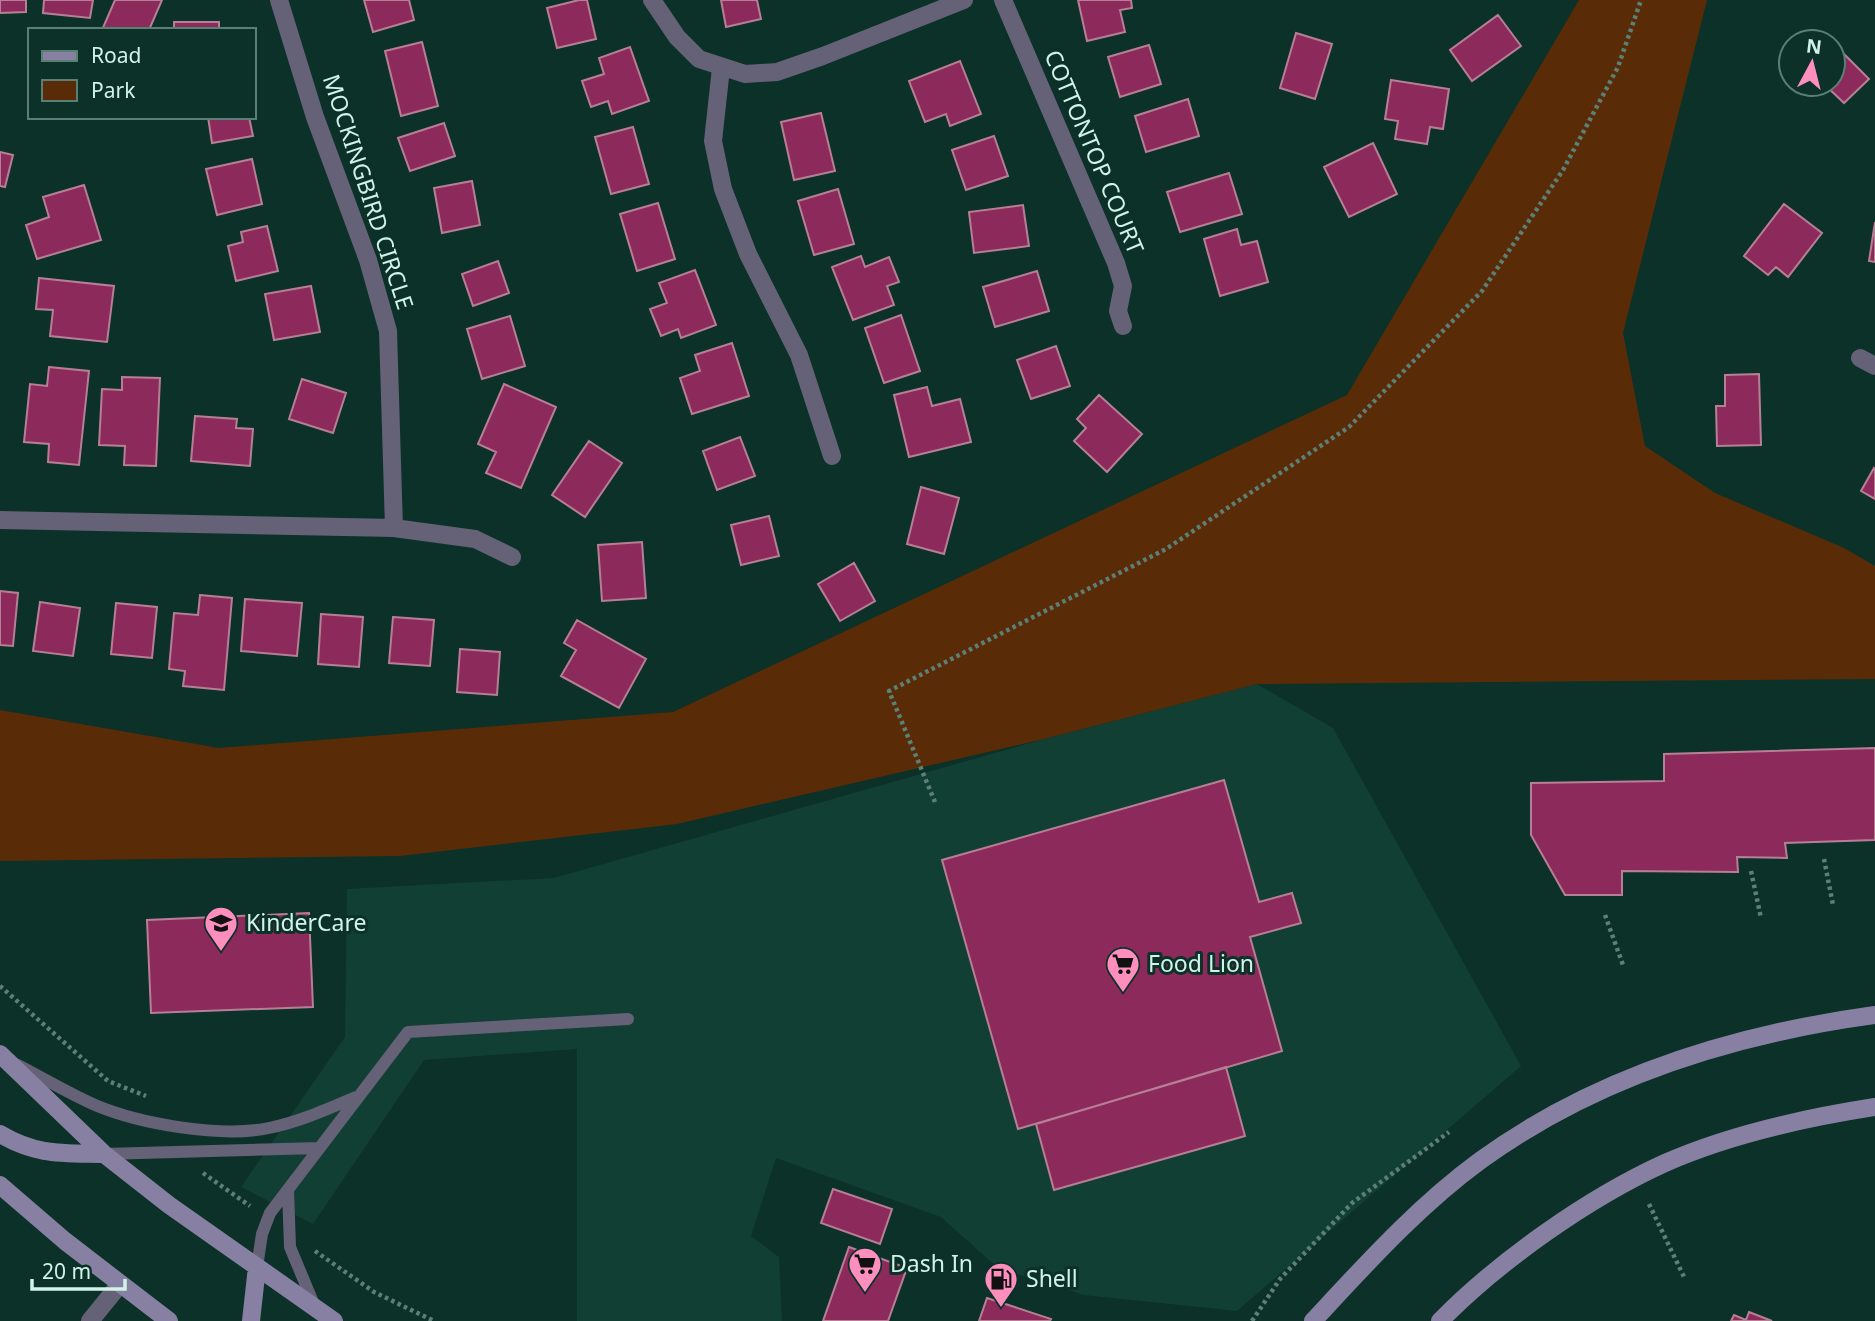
<svg xmlns="http://www.w3.org/2000/svg" width="1875" height="1321" font-family="'Noto Sans',sans-serif">
	<rect width="100%" height="100%" fill="#0b3128"/>
	<path fill="#123f34" d="M1257 684 1333 728 1521 1066 1237 1311 1084 1295 998 1268 941 1217 776 1158 751 1236 779 1257 782 1321H577V1049L424 1060 313 1224 241 1187 345 1037 347 889 554 878 1044 739Z"/>
	<path fill="#592c07" d="M1579 0H1707L1623 333 1645 446 1715 493 1844 548 1875 566V679L1257 684 1044 739 677 824 400 856 0 861V710L219 748 673 712 1347 395Z"/>
	<path fill="#8c2b5b" stroke="#b77f95" stroke-width="2" d="M0 0H26V12L0 13Z
		M44 0H93L90 18 43 13Z
		M115 0H162L149 30H102Z
		M364 0H409L414 20 373 32Z
		M579 0H587L596 39 557 48 547 8Z
		M721 0H757L761 19 726 27Z
		M1078 0H1131L1132 8 1120 10 1125 32 1087 41Z
		M1498 15 1521 46 1472 81 1450 50Z
		M174 22H219V30H174Z
		M1296 33 1332 44 1315 99 1280 88Z
		M422 42 438 106 401 116 385 51Z
		M1149 45 1161 84 1120 97 1108 57Z
		M630 47 649 101 612 114 608 101 591 107 582 81 604 74 599 58Z
		M1839 49 1869 79 1844 103 1824 84H1833V56Z
		M960 61 981 114 950 126 946 114 925 122 909 81Z
		M1391 80 1449 89 1443 129 1430 127 1427 144 1395 139 1398 121 1385 119Z
		M1188 99 1199 136 1146 152 1135 116Z
		M821 113 835 171 794 180 781 122Z
		M208 117H249L253 136 212 143Z
		M444 123 455 156 410 171 398 138Z
		M633 127 649 184 611 194 595 137Z
		M994 136 1008 176 966 190 952 150Z
		M1373 143 1397 194 1349 217 1324 167Z
		M0 152 13 155 5 187 0 186Z
		M252 159 262 204 217 215 206 169Z
		M1229 173 1242 214 1180 232 1167 192Z
		M472 181 480 225 442 233 434 188Z
		M84 185 101 240 37 259 26 225 49 217 43 197Z
		M838 189 854 244 814 255 798 201Z
		M658 203 675 259 637 271 620 214Z
		M1784 204 1822 233 1788 277 1776 267 1768 275 1744 256Z
		M1023 205 1029 246 974 253 969 212Z
		M1875 222V262L1869 261Z
		M267 226 278 271 236 281 228 246 243 242 241 232Z
		M1237 229 1241 245 1257 241 1268 282 1220 296 1204 239Z
		M861 256 865 267 889 257 899 282 887 286 894 305 853 320 832 267Z
		M498 261 509 293 473 306 462 274Z
		M695 270 716 325 681 338 678 329 661 336 650 309 667 303 659 283Z
		M1037 271 1049 311 995 327 983 287Z
		M39 278 114 286 107 342 50 336 53 310 36 309Z
		M311 286 320 332 274 340 265 294Z
		M901 315 920 371 884 383 865 328Z
		M510 316 525 366 482 379 467 329Z
		M732 343 749 396 692 414 680 378 700 371 695 355Z
		M1056 346 1070 386 1031 399 1017 360Z
		M49 367 89 371 79 465 48 462 49 444 24 442 30 384 47 386Z
		M1759 374 1761 445 1717 446 1716 406H1725V375Z
		M122 377 160 378 156 466 124 465 125 446 99 445 102 389 122 390Z
		M302 379 346 393 333 433 289 419Z
		M504 384 556 407 521 488 486 473 496 452 478 444Z
		M927 387 932 406 960 399 971 442 909 457 894 395Z
		M1099 395 1142 434 1107 472 1074 441 1086 428 1077 419Z
		M195 416 237 419 236 428 253 429 250 466 191 461Z
		M740 437 755 476 717 490 703 451Z
		M589 441 622 463 585 517 552 495Z
		M1874 468 1875 469V499L1861 491Z
		M921 487 959 498 944 554 907 544Z
		M769 516 779 556 741 565 731 525Z
		M642 542 646 598 602 601 598 545Z
		M854 563 875 601 840 621 818 584Z
		M0 591 18 593 13 646 0 645Z
		M200 595 232 598 224 690 183 686 185 671 169 669 174 613 198 615Z
		M245 599 302 603 297 656 241 651Z
		M40 602 80 608 73 656 33 651Z
		M116 603 157 607 152 658 111 654Z
		M321 614 363 617 359 667 318 664Z
		M393 617 434 620 430 666 389 663Z
		M577 620 646 659 619 708 561 676 576 650 564 643Z
		M460 649 500 652 497 695 457 692Z
		M1875 748V840L1785 843 1787 858 1737 857 1738 872 1622 871V895H1565L1531 835V783L1664 781V754Z
		M1224 780 1259 902 1292 893 1301 923 1250 937 1282 1051 1018 1129 942 860Z
		M309 913 313 1007 151 1013 147 920Z
		M1226 1067 1245 1136 1054 1190 1036 1124Z
		M833 1189 892 1209 880 1244 821 1223Z
		M849 1247 907 1268 888 1321H823Z
		M987 1298 1051 1319 1050 1321H979Z
		M1749 1312 1772 1321H1731L1734 1315 1746 1320Z"/>
	<g fill="none" stroke-linecap="round" stroke-linejoin="round">
		<path stroke="#5c8077" stroke-width="4.5" stroke-dasharray="3.5 3.5" stroke-linecap="butt" d="M935 802 889 691 1166 549 1349 427 1482 291 1563 170 1618 67 1641 0
			M1824 859 1833 905
			M1751 871 1761 918
			M1605 915 1623 965
			M0 986 108 1081 146 1096
			M203 1173 250 1206
			M1649 1204 1685 1279
			M315 1251 374 1292 434 1321
			M1252 1321 1280 1279 1352 1203 1449 1132"/>
		<path stroke="#656177" stroke-width="12" d="M18 1065C43 1078 68 1093 95 1105 140 1124 221 1138 269 1128 299 1122 328 1109 356 1097
			M104 1154 319 1148
			M288 1190 290 1247 315 1307
			M257 1267 262 1234 270 1213 408 1032 628 1019"/>
		<path stroke="#656177" stroke-width="18" d="M652 0 677 37 699 59 745 74 777 72 823 56 964 0
			M1003 0 1116 263 1123 286 1118 311 1123 326
			M721 68 713 141 723 189 748 254 799 355 832 456
			M1860 358 1875 366
			M0 520 394 528 388 331 368 260 315 117 279 0
			M394 528 475 539 512 557
			M90 1321 120 1284"/>
		<path stroke="#8780a2" stroke-width="18" d="M0 1054 104 1154 169 1205 334 1321
			M0 1134C37 1156 63 1153 104 1154
			M0 1185 65 1241 169 1321
			M251 1321 257 1267
			M1313 1321C1366 1264 1418 1206 1481 1160 1597 1076 1735 1034 1875 1015
			M1440 1321C1499 1261 1588 1198 1665 1163 1731 1134 1804 1118 1875 1107"/>
	</g>
	<defs>
		<symbol id="school-pin" viewBox="-11 -11 22 30"><path d="M0 17L-7.5 6A9.5 9.5 0 1 1 7.5 6Z" fill="#fd8ebe" stroke="#0b3128"/><path d="M0-5L7-2L0 1L-7-2ZM-4 1L0 2.5L4 1V4Q0 6-4 4Z" fill="#111"/></symbol>
		<symbol id="supermarket-pin" viewBox="-11 -11 22 30"><path d="M0 17L-7.5 6A9.5 9.5 0 1 1 7.5 6Z" fill="#fd8ebe" stroke="#0b3128"/><path d="M-6-5.5h2.5l.6 2H6L4.5 2H-2.5L-4.4-4H-6ZM-1.5 3.2a1.3 1.3 0 1 0 .1 0ZM3 3.2a1.3 1.3 0 1 0 .1 0Z" fill="#111"/></symbol>
		<symbol id="fuel-pin" viewBox="-11 -11 22 30"><path d="M0 17L-7.5 6A9.5 9.5 0 1 1 7.5 6Z" fill="#fd8ebe" stroke="#0b3128"/><path d="M-5.5-6h7V0h2V4h1.3V-2.5L3-4.5l.8-.8L6-3V5H2.5V1h-1V6h-7ZM-4.2-4.7v3.2H.2V-4.7Z" fill="#111"/></symbol>
	</defs>
	<g fill-rule="evenodd">
		<use href="#school-pin" x="202" y="904" width="38" height="52"/>
		<use href="#supermarket-pin" x="1104" y="945" width="38" height="52"/>
		<use href="#supermarket-pin" x="846" y="1245" width="38" height="52"/>
		<use href="#fuel-pin" x="982" y="1260" width="38" height="52"/>
	</g>
	<g text-anchor="middle" stroke-width="6" stroke-linejoin="round" paint-order="stroke">
		<g font-size="23" fill="#d1f3e8" stroke="#0b3128">
			<text transform="translate(1094 152) rotate(67)" y="8">COTTONTOP COURT</text>
			<text transform="translate(368 192) rotate(72)" y="8">MOCKINGBIRD CIRCLE</text>
		</g>
		<g font-size="23" fill="#d1f3e8" stroke="#0b3128" text-anchor="start">
			<text x="246" y="931">KinderCare</text>
			<text x="1148" y="972">Food Lion</text>
			<text x="890" y="1272">Dash In</text>
			<text x="1026" y="1287">Shell</text>
		</g>
	</g>
	<rect x="28" y="28" width="228" height="91" fill="#0b3128" stroke="#5a7f75" stroke-width="2"/>
	<rect x="42" y="51" width="35" height="10" fill="#8780a2" stroke="#5a7f75" stroke-width="2"/>
	<text x="91" y="63" font-size="21" fill="#d1f3e8">Road</text>
	<rect x="42" y="80" width="35" height="21" fill="#592c07" stroke="#5a7f75" stroke-width="2"/>
	<text x="91" y="98" font-size="21" fill="#d1f3e8">Park</text>
	<g transform="translate(1812 63) rotate(7)"><circle r="33" fill="#0b3128" stroke="#5a7f75" stroke-width="2"/>
	<path d="M0-5L12 26L0 18L-12 26Z" fill="#fd8ebe"/>
	<text y="-10" font-size="19" font-weight="bold" text-anchor="middle" fill="#d1f3e8">N</text>
	</g>
	<path d="M32 1279v10h93v-10" fill="none" stroke="#d1f3e8" stroke-width="3.5"/>
	<text x="42" y="1279" font-size="21" fill="#d1f3e8" stroke="#0b3128" stroke-width="5" paint-order="stroke">20 m</text>
</svg>
